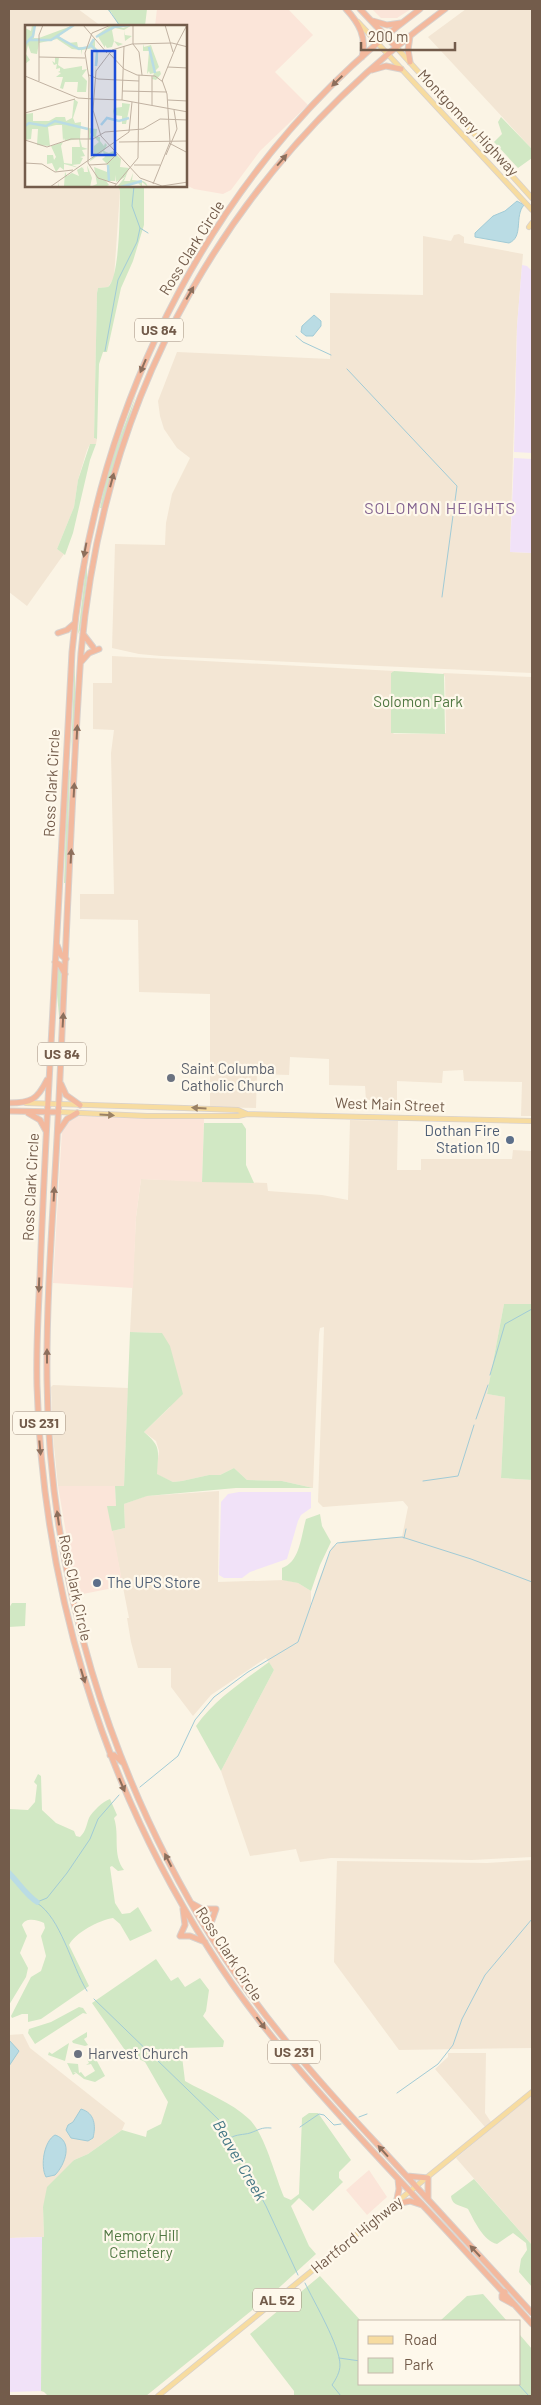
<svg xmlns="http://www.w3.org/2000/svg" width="541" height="2405" font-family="Barlow,sans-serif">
	<rect width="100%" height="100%" fill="#fbf4e5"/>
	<path fill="#f3e6d4" d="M9 9H78L101 26H26V186H118L120 191 114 278 108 287 98 288 97 293 94 438 97 439 96 444H90L87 450 78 480 74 507 57 549 64 554 27 606 9 592Z
		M466 9H532V149L428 37Z
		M459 234 464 237V243L523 254 517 326 510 552 532 553V673L161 656 139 654 112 648 115 544 165 545 166 523 172 494 190 458 177 448 164 429 160 416 158 401 177 352 330 359V293L423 295V236L451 241 454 235Z
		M112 656 394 671 391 673V731L394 734H442L446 733 445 677 443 673 532 677V1116H521L522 1082 464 1081 463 1070 443 1071 442 1083 397 1081V1100H366L365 1086 329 1085V1059L290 1057 289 1075 257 1074 256 1108 210 1107V994L139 992 138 920 80 919V894H114L111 753 114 730 93 729V683H112Z
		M350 1120 398 1121 397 1170H421V1159H512L513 1150 532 1151V1304H504L487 1394 505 1397 501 1478 532 1480V1857L472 1860 331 1858 300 1862 296 1849 250 1856 221 1771 274 1670 266 1658 211 1695 193 1716 171 1687V1668H138L131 1642 127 1618H129L112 1531 125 1528 124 1504 146 1496 219 1491 218 1582 285 1580 298 1583 311 1591V1607L318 1582 332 1547 343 1541 402 1537 408 1507 403 1501 323 1507 318 1502 324 1327 320 1328 319 1334 313 1488 282 1481 247 1480 234 1468 220 1475H209L182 1481 173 1482 156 1474 159 1451 156 1441 144 1432 170 1407 162 1333 130 1332 136 1217 141 1179 267 1183 268 1191 322 1195 348 1200Z
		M53 1385 128 1388 124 1486H58L53 1436 51 1387Z
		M532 1860V2048L399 2050 334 1962 337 1861 487 1863Z
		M23 2034 30 2048 125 2123 122 2130 88 2154 74 2160 43 2207 44 2237 9 2238V2035Z
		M448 2053H486L485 2113 491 2122 485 2127 435 2069 448 2057Z
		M532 2095V2245L456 2158Z"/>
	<path fill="#fbe5d9" d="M157 9H288L313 35 275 72 308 105 260 151 231 190 223 194 194 189 186 185V26H155Z
		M372 9H411L397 18H381Z
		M79 1116 204 1119 202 1182 141 1179 136 1217 133 1288 53 1283 62 1131 65 1124Z
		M58 1486H115L116 1506H108L123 1586 83 1594 76 1591Z
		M369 2170 387 2197 367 2215 346 2190Z"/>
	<path fill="#f1e2f8" d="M522 265 527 266 532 271V453L514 452 517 326Z
		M514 458 532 459V553L510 552Z
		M239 1492H311V1508L301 1515 298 1521 287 1559 250 1572 242 1578H224L219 1575 221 1502 228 1494Z
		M42 2237 41 2391 9 2392V2238Z"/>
	<path fill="#d1e8c4" d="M106 9H147L145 26H119L111 12Z
		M501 117 532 149V158L518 168 494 142 502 134 498 122Z
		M118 186H144V225L133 261 121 288 107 352H103L99 364 97 439 94 438 97 293 98 288 108 287C120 278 120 208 120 191Z
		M136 395 102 508H100L109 466Z
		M90 444H96L90 460 73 533 65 555 57 549 74 507 78 480Z
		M87 559V578L80 630 78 634Z
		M75 652V709L71 752Z
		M394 671 444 674 445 734 391 733V673Z
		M68 767 70 771 66 883H64Z
		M57 967 61 972 60 1026 56 984Z
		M204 1123H242L246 1129V1165L254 1183 202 1182Z
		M504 1304H532V1480L501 1478 505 1397 487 1394Z
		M130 1332 162 1333 170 1346 183 1394 144 1432C162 1447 158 1451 157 1474L173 1482 182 1481 209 1475H220L234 1468 247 1480 282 1481 313 1488H236L147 1496 124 1504 125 1528 112 1531 107 1506H116L115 1486H124Z
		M320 1514 322 1526 331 1542 320 1565 311 1591 298 1583 282 1580V1568C300 1562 301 1536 306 1519Z
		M12 1603H26L25 1626 9 1627V1608Z
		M269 1662 274 1670 221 1771 196 1726C215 1699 242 1682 269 1662Z
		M38 1774 41 1776 42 1810 56 1823 74 1831 76 1836 80 1837C86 1831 86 1826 89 1818 92 1812 103 1801 110 1799L117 1815 114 1818C120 1836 112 1854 124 1870L118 1871 112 1866 110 1867 115 1903 122 1914 130 1913 138 1907 152 1931 130 1941 120 1924 113 1918C99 1920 75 1933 69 1945L89 1986 41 2019 28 2022V2014H22L12 2018 11 2016 31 1977 41 1971 46 1956 41 1936 45 1928 44 1923C37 1920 26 1917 22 1925L27 1936 20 1953 28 1968 26 1977 9 2005V1809L28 1810 35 1802 37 1785 34 1782Z
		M156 1959 171 1981 178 1977 185 1987 200 1978 209 1990 206 2011 203 2016 224 2041 223 2047 181 2048 185 2081C206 2093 231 2102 249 2119 265 2134 275 2176 284 2197L291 2200 299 2194 302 2118 309 2113H318L351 2160 339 2172V2178L343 2182 313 2211 299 2198 291 2206 309 2246 316 2254 271 2295 146 2396H48L44 2392 41 2391 42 2237H44L43 2207 47 2187 74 2160 88 2154 122 2130 146 2137 147 2131 161 2124 168 2102 145 2062 127 2053 92 2003Z
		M79 2007 83 2008 87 2014 83 2013 35 2044 28 2033 29 2029 51 2022Z
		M87 2032V2037L84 2039 88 2045 85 2046 73 2043 72 2041Z
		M69 2043 65 2061 48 2055 49 2052 52 2054Z
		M91 2050 105 2076 95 2082 84 2079 75 2072H73L76 2073 73 2075 67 2063 78 2064 79 2073 81 2072 85 2077 95 2071 91 2064 86 2065 89 2063 87 2059Z
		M474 2179 532 2245V2287L519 2272 521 2259 527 2250 526 2243 513 2233 497 2244C483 2241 474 2220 468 2209 461 2205 452 2206 451 2196Z
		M320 2276 361 2321H360V2384H520V2335L532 2349V2396H294V2391L250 2334Z
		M483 2294 507 2321H440L467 2296Z"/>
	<path fill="#badce4" stroke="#a1cbd6" d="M517 201 524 205C514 216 524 237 509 243L475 237V233L493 216 505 211Z
		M314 315 321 321V326L313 336H306L301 332 302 326Z
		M9 2040 19 2051 9 2066Z
		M81 2109C95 2113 96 2126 93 2138L88 2141 71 2138 66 2130 68 2125 73 2122Z
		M55 2135C74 2141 65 2165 55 2175L46 2177C40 2166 44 2141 55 2135Z"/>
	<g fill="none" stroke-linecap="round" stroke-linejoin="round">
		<path stroke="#a1cbd6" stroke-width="1" d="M108 9 120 26
			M140 228 148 233
			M296 336 303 342 331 355
			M105 351 118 280 137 242 140 228 132 206 134 186
			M347 369 457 486 442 597
			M490 1375 505 1324 532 1309
			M476 1419 488 1385
			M423 1481 458 1476 474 1425
			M404 1538 406 1529
			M140 1787 178 1756 195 1720 214 1697 248 1672 298 1642 330 1551 337 1543 402 1537 471 1559 532 1582
			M37 1902 47 1898 67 1873 90 1839 98 1819 119 1795
			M37 1903C61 1918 71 1965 87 1991
			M94 1999 219 2120 266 2206 298 2275
			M397 2093 438 2064 453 2045 462 2019 485 1975 532 1919
			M359 2117 367 2114
			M300 2127 319 2114 324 2115 334 2125 341 2124
			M230 2138C237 2134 243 2135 250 2133 259 2130 261 2127 271 2128
			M305 2283C314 2302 340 2346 340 2365 340 2372 336 2379 332 2385L341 2396
			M339 2358 360 2361
			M518 2384 529 2396"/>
		<path stroke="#badce4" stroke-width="5.5" d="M9 1873C18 1882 27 1896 37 1902"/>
		<defs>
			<path id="major" d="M358 22 532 210
				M396 47 532 198
				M529 227 532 223
				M26 1103 184 1108 238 1110 247 1114 532 1121
				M59 1112 147 1116H238L247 1114
				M158 2396 532 2092"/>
			<path id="highway" d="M346 9C359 23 367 37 362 57
				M360 9 396 47
				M420 9C217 161 94 401 72 652 63 802 55 952 48 1101 45 1159 42 1217 40 1276 38 1312 36 1349 37 1386 43 1586 101 1780 209 1949 260 2030 324 2099 389 2169 437 2220 485 2272 532 2324
				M445 9C231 166 104 388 81 653 71 802 66 950 59 1099 55 1192 46 1286 47 1380 49 1577 109 1773 213 1940 260 2015 318 2081 378 2145 430 2201 481 2257 532 2313
				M373 21 387 25 401 23
				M410 36 408 50 410 62
				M372 70 386 66 401 69
				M58 633 67 630 74 624
				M83 634 93 647
				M81 662 89 653 99 649
				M57 945 61 955 66 959
				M55 962 60 965 65 974
				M61 1084 66 1095 80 1105
				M9 1103C31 1103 37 1100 47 1080
				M9 1111 59 1112
				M28 1113 40 1120 46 1131
				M58 1132 67 1119 77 1113
				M110 1755H114L123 1763
				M191 1903 202 1909H216L211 1923 212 1937
				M183 1909 185 1925 180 1936H190L205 1942
				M407 2176 428 2178V2199
				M398 2179 399 2189 396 2204 410 2201 422 2205
				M505 2292 502 2295V2298L513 2304"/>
		</defs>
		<use href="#major" stroke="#d8d1cd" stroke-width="6"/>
		<use href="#highway" stroke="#d8d1cd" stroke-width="7"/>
		<use href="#major" stroke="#f7dca0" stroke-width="4.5"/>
		<use href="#highway" stroke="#f3b99e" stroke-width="5"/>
	</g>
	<defs><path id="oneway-solid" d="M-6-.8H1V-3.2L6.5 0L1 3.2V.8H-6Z" transform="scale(1.25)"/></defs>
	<g fill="#8d6f5c">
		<use href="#oneway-solid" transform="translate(337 81) rotate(136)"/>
		<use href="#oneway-solid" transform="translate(282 160) rotate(-49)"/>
		<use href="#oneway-solid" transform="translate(190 293) rotate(-60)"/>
		<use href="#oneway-solid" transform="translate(143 366) rotate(113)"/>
		<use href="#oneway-solid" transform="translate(112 480) rotate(-75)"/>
		<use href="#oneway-solid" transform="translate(85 550) rotate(101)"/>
		<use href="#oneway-solid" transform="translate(77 732) rotate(-87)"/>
		<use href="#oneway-solid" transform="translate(74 790) rotate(-87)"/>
		<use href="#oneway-solid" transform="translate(71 856) rotate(-87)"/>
		<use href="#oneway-solid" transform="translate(63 1020) rotate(-87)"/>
		<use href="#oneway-solid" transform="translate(54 1194) rotate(-87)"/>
		<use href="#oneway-solid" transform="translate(39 1285) rotate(92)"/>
		<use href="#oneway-solid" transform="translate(47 1356) rotate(-90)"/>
		<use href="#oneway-solid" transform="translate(40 1448) rotate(85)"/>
		<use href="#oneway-solid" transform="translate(58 1518) rotate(-98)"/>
		<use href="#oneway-solid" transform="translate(83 1676) rotate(73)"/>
		<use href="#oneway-solid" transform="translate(122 1785) rotate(67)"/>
		<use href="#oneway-solid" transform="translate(168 1860) rotate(-117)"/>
		<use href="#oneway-solid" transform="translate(261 2023) rotate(53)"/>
		<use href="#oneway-solid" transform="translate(383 2151) rotate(-132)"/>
		<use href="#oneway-solid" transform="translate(475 2251) rotate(-133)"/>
	</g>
	<g fill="#9b8264">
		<use href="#oneway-solid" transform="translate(199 1108) rotate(-177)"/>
		<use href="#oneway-solid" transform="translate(107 1115) rotate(3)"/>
	</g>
	<g fill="#6b7280" stroke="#fef8eb" stroke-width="2">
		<circle cx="171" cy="1078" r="5"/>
		<circle cx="78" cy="2054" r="5"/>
	</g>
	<g fill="#5c6f8a" stroke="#fef8eb" stroke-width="2">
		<circle cx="510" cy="1140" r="5"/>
		<circle cx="97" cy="1583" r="5"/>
	</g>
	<g text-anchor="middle" stroke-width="4.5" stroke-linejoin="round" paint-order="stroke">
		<g fill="#fef8eb" stroke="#9d8b7b" stroke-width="1">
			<rect x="135" y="318.5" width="48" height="23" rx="4"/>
			<rect x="38" y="1042.5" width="48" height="23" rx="4"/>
			<rect x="13" y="1411.5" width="52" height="23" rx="4"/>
			<rect x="268" y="2040.5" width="52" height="23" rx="4"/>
			<rect x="253" y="2288.5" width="48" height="23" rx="4"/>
		</g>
		<g font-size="14" font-weight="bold" fill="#735c4b">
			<text x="159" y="335">US 84</text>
			<text x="62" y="1059">US 84</text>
			<text x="39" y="1428">US 231</text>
			<text x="294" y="2057">US 231</text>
			<text x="277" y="2305">AL 52</text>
		</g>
		<g font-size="15" fill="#735c4b" stroke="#fef8eb">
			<text transform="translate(468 123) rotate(47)" y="5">Montgomery Highway</text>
			<text transform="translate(192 248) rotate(-58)" y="5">Ross Clark Circle</text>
			<text transform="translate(52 783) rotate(-87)" y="5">Ross Clark Circle</text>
			<text transform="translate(390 1105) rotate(2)" y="5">West Main Street</text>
			<text transform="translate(31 1187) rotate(-87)" y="5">Ross Clark Circle</text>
			<text transform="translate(75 1588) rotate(78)" y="5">Ross Clark Circle</text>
			<text transform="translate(229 1954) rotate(57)" y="5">Ross Clark Circle</text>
			<text transform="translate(357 2235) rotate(-39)" y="5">Hartford Highway</text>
		</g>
		<g font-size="15" fill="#517843" stroke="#fef8eb">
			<text x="418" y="707">Solomon Park</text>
			<text x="141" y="2241">Memory Hill<tspan x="141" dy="17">Cemetery</tspan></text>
		</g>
		<g font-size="15" fill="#5b616d" stroke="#fef8eb" text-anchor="start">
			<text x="181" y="1074">Saint Columba<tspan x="181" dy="17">Catholic Church</tspan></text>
			<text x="88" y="2059">Harvest Church</text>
		</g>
		<g font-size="15" fill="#4e5e75" stroke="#fef8eb" text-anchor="end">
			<text x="500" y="1136">Dothan Fire<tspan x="500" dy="17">Station 10</tspan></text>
			<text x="107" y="1588" text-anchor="start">The UPS Store</text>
		</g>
		<g font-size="16" letter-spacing="1" fill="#836390" stroke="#fef8eb">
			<text x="440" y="514">SOLOMON HEIGHTS</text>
		</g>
		<g font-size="16" font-style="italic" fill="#467886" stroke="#fef8eb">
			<text transform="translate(240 2160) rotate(60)" y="6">Beaver Creek</text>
		</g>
	</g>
	<g transform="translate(25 25)">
		<rect width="162" height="162" fill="#fbf4e5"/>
		<path d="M7 0H10L9 13H14L49 0 34 11 43 18 52 17 53 22H62L70 13V22L73 25V36L71 42V45L70 50 72 28 69 23 57 25 56 30V25L47 24 32 14 14 18 12 29 6 28 3 20 1 29 5 35 0 39V3L6 6ZM86 0 98 3 107 0 99 5 100 10 107 11 100 16 99 5 90 3 87 5 89 16 98 19 93 21 89 16 87 22 82 23 80 20V23L72 10ZM118 19 119 22 126 20 128 26 134 42 129 47 135 46 136 49 131 55 127 54 129 48 125 49 124 46 122 49 124 26H118ZM30 32H34L33 40 39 44 57 41V45L62 44 57 51 62 56 61 67H52L53 57H40L38 64 35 63 38 52H31L36 48 33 47 35 46V43L31 44 32 39 29 40 27 36 30 38ZM49 74 53 77 48 93 50 98 56 97 55 114 57 122 63 124 57 125 60 131 55 132 58 133 55 139 47 140 54 143 39 139V145L35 142 31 147 27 138 22 139V130H28L29 135 31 132 26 121 38 117 36 121 39 138 47 139V122H55L54 114 40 116 39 113 38 116 37 100H31L23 102 25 121 12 120 13 104H7L6 114 0 115V89L8 88V96H24L31 92H40L41 96 47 93ZM97 78 105 79 101 99H97V91L89 90 88 86 89 83 97 82ZM63 103 72 104 71 112H75V116L79 121 80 118 82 120 79 126 84 128 88 126 96 134 95 142 104 143 99 156H105L108 148 107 155 118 156 121 158 123 162 117 157V162L113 158 92 162 100 152 91 157 90 150V156H81L84 160 80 162H33L34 157V161H39L40 147 42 151 47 148 54 151 52 145 57 142 59 145 58 141 59 147H63L62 140 67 153 65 162 72 159 69 142 82 147V139L77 134 80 132 78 127 64 137 69 131V121L74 117 65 108 66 114H64Z" fill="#d1e8c4"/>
		<path fill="none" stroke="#badce4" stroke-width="2.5" d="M31 11 54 24 64 22 69 14M71 12 89 2 105 0M4 15 8 11 10 0M0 19 4 15H26L49 0M66 20 72 27 71 41M124 22 130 48M76 100 82 93 94 96 104 93M0 101 4 98 21 101 30 96 63 104M83 140 84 156M96 162 117 156"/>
		<path fill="none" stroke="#c1b2a2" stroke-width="1" d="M58 0 82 28M108 0V19L114 27 117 50M140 0 148 27M152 19 162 0M163 22 147 18 107 19 87 25 71 46 68 85 76 111 115 153 137 161 163 157M84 28 99 44 112 50 130 51 138 57M14 32 60 33M143 42 163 43M64 50 73 54 114 56M0 51 53 73 69 74M14 56V10L18 0M137 56 152 19M97 66 142 67M69 74 97 75 163 87M97 75 99 21M143 75 163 76M127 80V51M0 88 50 74M0 115 22 122 46 114H68L80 107 118 104 135 94 163 95M94 117 163 116M144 118 163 128M141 130 152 104 149 85M0 138 17 139 30 147 48 145M63 138 73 153 91 159M63 138 64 53 60 28 67 8 86 0M64 140 82 139 92 129M109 140H135M128 159 145 117 142 69 137 55M25 162 104 107 107 77M89 162 113 133 114 50"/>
		<path fill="#1d4ed8" fill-opacity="0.15" stroke="#1d4ed8" stroke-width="2.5" d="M67 26H90V130H67Z"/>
		<rect width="162" height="162" fill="none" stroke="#735c4b" stroke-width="2.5"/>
	</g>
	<rect width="541" height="2405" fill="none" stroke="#735c4b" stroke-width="20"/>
	<rect x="358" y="2320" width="162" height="65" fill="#fef8eb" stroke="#c6baab"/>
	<rect x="368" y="2336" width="25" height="8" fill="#f7dca0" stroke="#c6baab"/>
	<text x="404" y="2345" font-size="15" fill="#735c4b">Road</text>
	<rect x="368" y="2358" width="25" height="15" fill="#d1e8c4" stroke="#c6baab"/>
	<text x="404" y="2370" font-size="15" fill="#735c4b">Park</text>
	<path d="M361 42v8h94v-8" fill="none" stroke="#735c4b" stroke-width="2.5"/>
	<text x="368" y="42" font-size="15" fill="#735c4b" stroke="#fef8eb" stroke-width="4" paint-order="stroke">200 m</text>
</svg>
